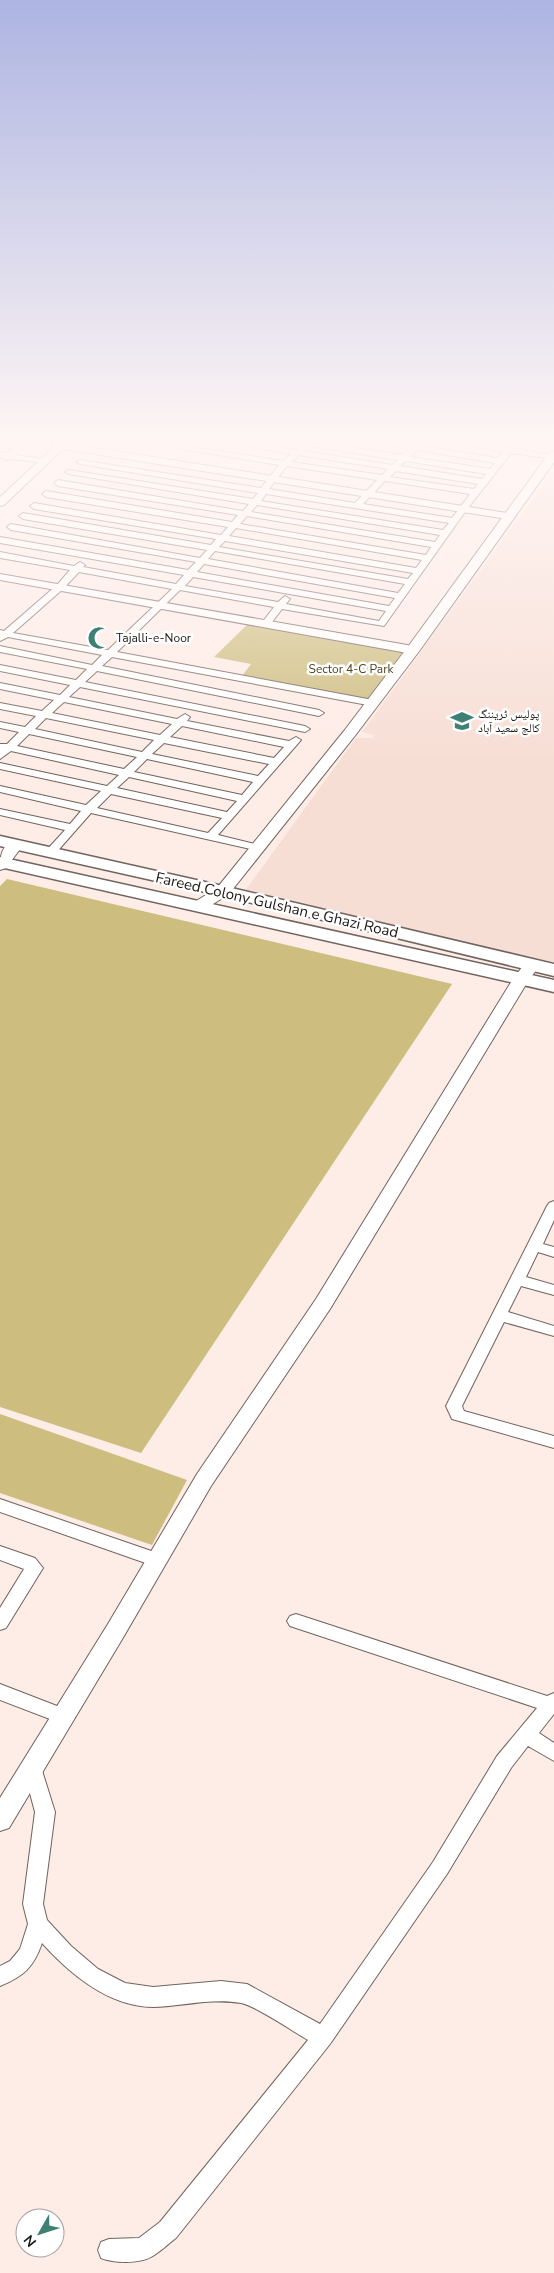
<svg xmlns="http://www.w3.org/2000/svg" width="554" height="2273" font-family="'Nunito Sans','Noto Naskh Arabic',sans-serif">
	<rect width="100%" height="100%" fill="#feece6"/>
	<path fill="#f7ded5" d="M554 470V962L245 891 356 738H372L374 735 362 732Z"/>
	<path fill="#cdbd7e" d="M251 621 413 650 373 703 240 679 251 664 214 657Z
		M7 879 452 984 141 1453 0 1407V886Z
		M0 1414 187 1480 152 1545 0 1493Z"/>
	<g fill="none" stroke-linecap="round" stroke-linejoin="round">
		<defs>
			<path id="minor" d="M20 443H29L15 455 45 459 49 461 45 463 10 459 6 460 0 457V453H7Z
				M56 443H93L89 445 59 447 55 445Z
				M145 443H167L283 461 291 454 233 443H254L295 450 303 443H325L402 455 409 449 380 443 413 445 424 443 421 446 498 458 503 452 458 443H479L552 455H554V459L511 453 465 512 384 626 282 609 269 626 266 627 261 624 274 607 180 590 117 652 373 700 378 703 373 706 112 657 102 666 319 710 324 713 319 716 97 671 85 682 305 726 310 729 305 732 80 687 69 697 177 719 185 714 190 717 187 721 289 741 296 737 301 740 218 835 263 846 265 848 263 850 259 851 91 813 54 855 50 856 44 853 65 830 0 815V809L70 824 81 811 0 792V786L86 805 101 791 0 769V763L107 786 119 775 11 751 0 759V744H7L19 732 0 728V722L25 727 36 716 0 709V703L42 711 54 700 0 689V683L60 695 70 685 0 671V665L76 680 87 669 0 652V646L92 665 102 655 8 637 0 641V630L4 631 57 585 70 570 0 558V552L74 566 80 562 85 565 83 567 176 584 184 575 0 543V537L188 570 196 562 11 530 7 527 11 524 200 558 207 550 23 519 19 516 23 513 211 545 216 539 34 509 30 506 34 503 221 535 228 527 46 497 42 494 46 491 232 522 238 515 58 486 54 483 58 480 243 511 249 504 69 474 65 472 69 470 253 499 258 493 80 464 76 462 80 460 261 488 279 465ZM310 446 398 460 392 465 304 451ZM417 450 495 463 490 469 410 457ZM299 455 388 469 382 475 291 462ZM406 461 486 474 482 479 400 466ZM287 466 377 480 355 503 269 489ZM396 471 478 484 474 489 390 477ZM385 481 470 494 452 518 363 504ZM266 494 449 523 443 530 261 501ZM257 505 440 535 435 542 251 512ZM247 516 431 547 426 555 240 524ZM236 528 422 560 416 568 229 536ZM225 541 413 573 408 579 219 547ZM215 551 405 584 398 593 208 559ZM204 564 395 598 389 606 197 572ZM79 572 172 589 108 650 13 633 63 589ZM193 577 386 611 379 621 286 604 290 599 285 596 278 602 185 586ZM64 702 172 724 160 735 52 713ZM46 718 154 740 142 752 35 729ZM182 726 284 747 274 758 170 737ZM29 734 137 757 124 769 17 746ZM164 743 269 764 258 776 152 754ZM147 759 253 782 242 795 134 772ZM129 777 237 801 227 812 117 788ZM111 794 222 818 208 833 97 808Z
				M554 1201V1220L543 1244 554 1247V1257L538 1252 526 1277 554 1285V1295L521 1286 508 1312 554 1326V1336L504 1322 462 1406 464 1411 554 1436V1448L452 1419 446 1406 547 1206 549 1203Z
				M0 1499 163 1555 166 1560 163 1565 157 1567 0 1512Z
				M0 1546 35 1558 43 1568 6 1628 0 1630V1608L24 1569 0 1560Z
				M296 1614 547 1696 554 1693V1714L539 1733 554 1743V1761L528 1746 511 1768 447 1874 330 2044 176 2238C168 2244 160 2252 151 2257 139 2264 113 2263 101 2258L98 2250 101 2242 109 2239 139 2238 160 2222 308 2040C294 2032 254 2005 241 2003 212 1998 184 2006 154 2007 109 2007 71 1975 42 1943 34 1967 23 1977 0 1986V1966L10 1961 20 1949 28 1924 23 1904 35 1812 23 1767 25 1761 32 1759 39 1761 55 1812 43 1904 47 1920 71 1946 98 1969 125 1983 153 1987 221 1981 247 1984 320 2024 433 1862 497 1756 537 1708 290 1626 287 1621 290 1616Z
				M0 1684 70 1711 72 1716 70 1721 63 1724 0 1700Z"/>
			<path id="tertiary" d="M51 443H64L507 513 513 516 507 519 63 449 4 505 0 506V497L55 446Z
				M0 574 413 646 419 650 413 654 0 580Z
				M532 960 538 962 540 965 528 981 330 1309 211 1486 124 1636 9 1828 0 1831V1798L108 1624 197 1474 316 1299 513 979 526 962Z"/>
			<path id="secondary" d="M554 451V462L420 650 354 737 229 894 205 909H193L191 906 193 903 217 888 344 731 410 644 550 452Z
				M15 840 20 842 23 845 6 868 0 870C0 858 1 844 15 840Z"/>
			<path id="primary" d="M0 836 223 886 554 964V976L223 896 0 846Z
				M0 857 554 980V992L0 867Z"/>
		</defs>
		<use href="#minor" stroke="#71635d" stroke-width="2"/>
		<use href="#tertiary" stroke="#71635d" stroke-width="2"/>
		<use href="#secondary" stroke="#71635d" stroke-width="2"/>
		<use href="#primary" stroke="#71635d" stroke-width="3"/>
		<use href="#minor" fill="#fff" fill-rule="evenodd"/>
		<use href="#tertiary" fill="#fff" fill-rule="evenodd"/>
		<use href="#secondary" fill="#fff" fill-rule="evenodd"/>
		<use href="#primary" fill="#fff" fill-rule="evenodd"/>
	</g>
	<linearGradient id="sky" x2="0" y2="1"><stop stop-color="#adb4e2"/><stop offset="0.58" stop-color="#fff6f4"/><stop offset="1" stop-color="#fff6f4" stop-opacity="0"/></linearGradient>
	<rect width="554" height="761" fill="url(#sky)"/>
	<defs>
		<symbol id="mosque-bare" viewBox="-9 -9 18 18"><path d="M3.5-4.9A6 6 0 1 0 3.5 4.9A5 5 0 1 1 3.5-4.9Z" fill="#3e8174" stroke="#fff" stroke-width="2.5" paint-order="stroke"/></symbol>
		<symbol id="university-bare" viewBox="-9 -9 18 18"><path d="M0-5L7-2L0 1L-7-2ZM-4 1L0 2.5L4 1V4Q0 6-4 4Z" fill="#3e8174" stroke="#fff" stroke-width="2.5" paint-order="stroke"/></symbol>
	</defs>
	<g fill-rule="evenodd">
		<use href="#mosque-bare" x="83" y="622" width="32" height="32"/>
		<use href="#university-bare" x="446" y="705" width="32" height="32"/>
	</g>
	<g text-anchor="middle" stroke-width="5" stroke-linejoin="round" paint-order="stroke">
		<g font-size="12" fill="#1c1614" stroke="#fff" text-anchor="start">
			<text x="116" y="642">Tajalli-e-Noor</text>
			<text x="478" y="718">پولیس ٹریننگ<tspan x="478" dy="14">کالج سعید آباد</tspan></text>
		</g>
		<g font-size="12" fill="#4e4520" stroke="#fff">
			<text x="351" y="673">Sector 4-C Park</text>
		</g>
		<g font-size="15" fill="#1c1614" stroke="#fff">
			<text transform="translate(277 905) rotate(13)" y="5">Fareed Colony Gulshan e Ghazi Road</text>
		</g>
	</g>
	<g transform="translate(40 2233) rotate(231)"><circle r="24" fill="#ffffff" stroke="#a4a2a1"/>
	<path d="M0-4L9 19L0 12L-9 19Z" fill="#3e8174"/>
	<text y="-8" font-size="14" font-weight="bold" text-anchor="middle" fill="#1c1614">N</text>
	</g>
</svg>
